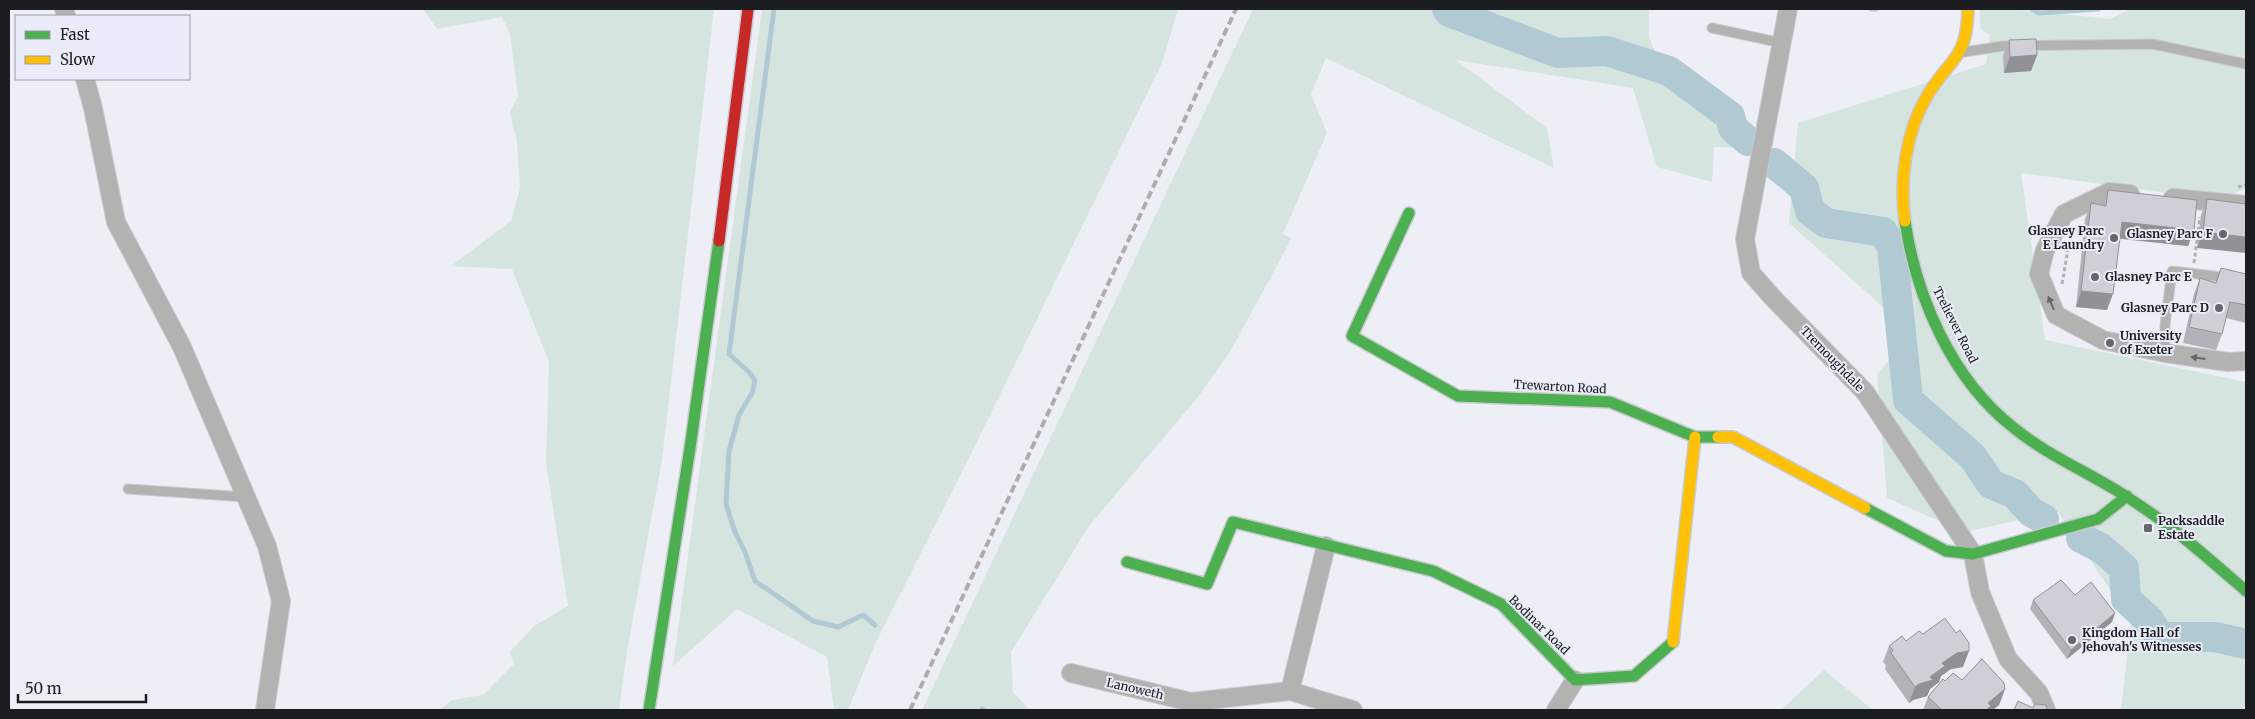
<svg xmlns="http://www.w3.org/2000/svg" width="2255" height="719" font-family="Merriweather,serif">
	<rect width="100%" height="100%" fill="#eeeff6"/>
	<path fill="#d6e4df" d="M423 9H714L662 460 627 651 619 710H439L452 700 483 695 515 663 509 653 534 626 568 606 546 462 549 362 512 269 451 266 511 221 520 188 517 141 510 112 518 96 510 33 502 17 437 29Z
		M762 9H1178L1162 63 972 452 876 642 848 710H834L827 657 737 609 673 666Z
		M1253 9H1649V37L1657 57 1749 130 1748 148 1714 147 1712 182 1657 167 1633 88 1456 60 1547 128 1554 168 1326 58 1311 94 1327 133 1283 234 1292 238 1230 352 1198 397 1089 526 1011 652 1013 692 1030 710H922Z
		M1979 9H2011L2111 19 2130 9H2246V188L2219 200 2021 173 2045 340 2246 382V710H2121L2131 621 2058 512 1964 532 1887 498 1877 374 1913 334 1789 223 1798 123 1986 64 1990 35 1981 29Z
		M1824 670 1873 710H1781Z"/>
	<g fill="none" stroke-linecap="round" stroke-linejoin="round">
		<path stroke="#b1c9d3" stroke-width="5" d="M774 9 729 354 750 373 755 381 752 393 739 415 729 451 726 504 735 532 745 552 755 581 813 621 838 627 863 615 875 625
			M1871 9H1876
			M2032 9 2039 13 2098 9
			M982 709 984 710"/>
		<path stroke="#b1c9d3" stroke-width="30" d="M1447 9 1449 12 1558 53 1607 51 1669 71 1730 116 1733 128 1748 141
			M1774 163 1804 188 1810 211 1826 223 1883 232 1892 247 1908 400 1973 457 1991 484 2015 494 2031 512 2044 519
			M2081 538 2101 548 2124 568 2126 599 2149 620 2160 637H2215L2246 644"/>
		<defs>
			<path id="lane" d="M1712 28 1782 43
				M1964 52 2003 46 2153 44 2246 64
				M2165 353V325L2172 271 2246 280
				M128 489 246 497"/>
			<path id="street" d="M64 9 66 16
				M1788 9 1745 239 1751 273 1774 299 1865 392 1973 554 1980 592 2008 659 2039 693 2046 710
				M85 79 93 108 116 222 182 347 267 546 281 601 265 710
				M2130 194 2109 192 2064 214 2045 250 2039 274 2056 315 2103 340 2165 353 2228 362 2246 361
				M2173 198 2246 205
				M1071 673 1191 702 1290 691 1326 546
				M1290 691 1353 710
				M1556 710 1575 680"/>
			<path id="fast" d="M1409 213 1352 336 1458 396 1610 402 1695 437H1718
				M1905 221C1916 297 1952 380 2014 428 2048 456 2090 473 2127 497 2170 524 2208 558 2246 591
				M1865 508 1946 551 1973 554 2098 519 2127 496
				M1127 562 1207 584 1233 522 1433 571 1501 604 1575 680 1634 676 1673 642
				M649 710 690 448 719 241"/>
			<path id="slow" d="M1905 221C1899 180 1906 132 1927 96 1950 58 1967 60 1968 9
				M1718 437H1733L1865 508
				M1673 642 1695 437"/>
			<path id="jam" d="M719 241 748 9"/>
		</defs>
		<use href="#lane" stroke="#c9cacf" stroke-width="11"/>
		<use href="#street" stroke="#c9cacf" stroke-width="20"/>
		<use href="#fast" stroke="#c9cacf" stroke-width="14"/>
		<use href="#slow" stroke="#c9cacf" stroke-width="14"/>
		<use href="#jam" stroke="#c9cacf" stroke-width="14"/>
		<path stroke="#b2b1b2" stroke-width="3" stroke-dasharray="4 2.5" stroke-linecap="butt" d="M2238 187 2246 185
			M2194 263 2200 217
			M2062 284 2069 243"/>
		<use href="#lane" stroke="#b2b3b1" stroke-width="9"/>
		<use href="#street" stroke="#b2b3b1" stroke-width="18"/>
		<use href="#fast" stroke="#4caf50" stroke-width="11"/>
		<use href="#slow" stroke="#ffc107" stroke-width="11"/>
		<use href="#jam" stroke="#c62828" stroke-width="11"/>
		<path stroke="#adadae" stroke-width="4" stroke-dasharray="8 4" stroke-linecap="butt" d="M910 710 1236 9"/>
	</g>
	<path fill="#b3b2b9" d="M2009 40 2037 55 2031 71 2004 73 2003 56Z
		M2108 190 2194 230 2188 246 2120 239 2107 310 2076 307 2085 219 2091 203 2102 205Z
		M2207 199 2246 204 2197 248 2201 215Z
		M2246 274V323L2226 318 2222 334 2216 350 2183 343 2194 294 2200 278 2216 283Z
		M2075 595 2115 613 2112 622 2067 659 2030 609 2033 600Z
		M1906 641 1963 667 1951 669 1941 676 1939 682 1930 689 1927 696 1913 700 1909 703 1885 669 1886 665 1883 662 1889 646Z
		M1945 681 2005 689 1999 705 1993 710H1923L1928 697Z"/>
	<path fill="#929196" d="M2037 55 2031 71 2004 73 2010 57Z
		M2122 222 2194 230 2188 246 2116 238Z
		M2203 232 2246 237V253L2197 248Z
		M2081 291 2113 294 2107 310 2076 307Z
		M2115 613 2112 622 2067 659 2071 650Z
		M1969 651 1963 667 1951 669 1941 676 1939 682 1930 689 1927 696 1913 700 1909 703 1915 687 1930 677 1942 663 1957 653Z
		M2005 689 1999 705 1993 710H1985L1988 703Z"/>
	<path fill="#d0cfd7" stroke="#929196" d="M2036 39 2037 55 2010 57 2009 40Z
		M2108 190 2197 200 2194 230 2122 222 2113 294 2081 291 2091 203 2106 206Z
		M2207 199 2246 204V237L2203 232Z
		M2221 268 2246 274V305L2230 302 2222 334 2189 327 2200 278 2216 283Z
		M2061 580 2075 595 2091 582 2115 613 2071 650 2033 600Z
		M1945 618 1956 633 1960 630 1969 643V651L1957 653 1942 663 1945 666 1930 677 1933 680 1919 684 1915 687 1891 653 1893 650 1889 646 1902 636 1906 641 1919 631 1923 634Z
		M1982 659 2004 683 2005 689 1988 703 1991 706 1986 710H1942L1928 697 1943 679 1945 681 1953 673 1962 680Z
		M2018 701 2033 708 2035 704 2046 705 2047 709 2048 710H2014Z"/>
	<defs><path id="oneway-solid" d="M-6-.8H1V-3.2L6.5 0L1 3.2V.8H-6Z" transform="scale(1.25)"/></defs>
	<g fill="#676869">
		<use href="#oneway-solid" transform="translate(2051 303) rotate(-113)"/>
		<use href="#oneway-solid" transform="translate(2198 358) rotate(-172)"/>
	</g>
	<g fill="#66666c" stroke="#eaedf9" stroke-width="2">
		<circle cx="2223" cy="234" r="5"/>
		<circle cx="2114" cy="238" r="5"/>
		<circle cx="2095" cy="277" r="5"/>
		<circle cx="2219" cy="308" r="5"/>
		<circle cx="2110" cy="343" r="5"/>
		<rect x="2143" y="523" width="10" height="10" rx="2.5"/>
		<circle cx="2072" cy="640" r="5"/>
	</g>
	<g text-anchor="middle" stroke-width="4" stroke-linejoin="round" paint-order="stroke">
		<g font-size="12" font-weight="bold" fill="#1c1d21" stroke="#eaedf9" text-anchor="start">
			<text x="2104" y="235" text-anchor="end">Glasney Parc<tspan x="2104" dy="14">E Laundry</tspan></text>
			<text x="2213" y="238" text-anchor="end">Glasney Parc F</text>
			<text x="2105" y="281">Glasney Parc E</text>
			<text x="2209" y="312" text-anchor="end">Glasney Parc D</text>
			<text x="2120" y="340">University<tspan x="2120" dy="14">of Exeter</tspan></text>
			<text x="2158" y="525">Packsaddle<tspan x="2158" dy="14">Estate</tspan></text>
			<text x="2082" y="637">Kingdom Hall of<tspan x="2082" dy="14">Jehovah's Witnesses</tspan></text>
		</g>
		<g font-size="12" fill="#1c1d21" stroke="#eaedf9">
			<text transform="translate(1955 325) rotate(63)" y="4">Treliever Road</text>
			<text transform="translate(1832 359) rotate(46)" y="4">Tremoughdale</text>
			<text transform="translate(1560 387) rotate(3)" y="4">Trewarton Road</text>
			<text transform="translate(1539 625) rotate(44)" y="4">Bodinar Road</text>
			<text transform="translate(1135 689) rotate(13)" y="4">Lanoweth</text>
		</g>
	</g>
	<rect width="2255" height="719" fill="none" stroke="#1c1d21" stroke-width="20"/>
	<rect x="15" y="15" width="175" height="65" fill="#eaedf9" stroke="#989aa3"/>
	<rect x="25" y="31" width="25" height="8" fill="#4caf50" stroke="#989aa3"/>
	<text x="60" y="40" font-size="15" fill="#1c1d21">Fast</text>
	<rect x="25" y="56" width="25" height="8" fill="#ffc107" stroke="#989aa3"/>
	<text x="60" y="65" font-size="15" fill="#1c1d21">Slow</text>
	<path d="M18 694v8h128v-8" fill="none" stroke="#1c1d21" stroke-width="2.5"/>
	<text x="25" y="694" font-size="15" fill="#1c1d21" stroke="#eaedf9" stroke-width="4" paint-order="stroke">50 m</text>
</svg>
